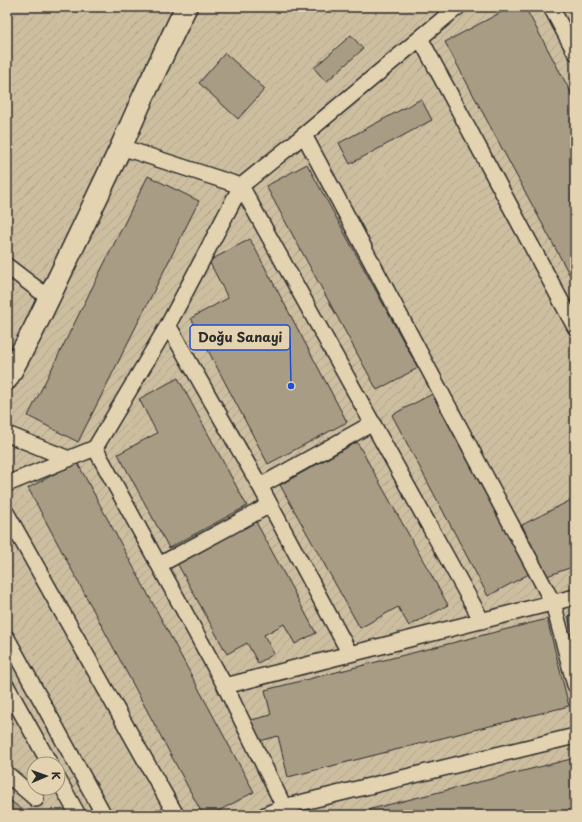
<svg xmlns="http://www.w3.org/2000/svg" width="582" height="822" font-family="'Playpen Sans',sans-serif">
	<defs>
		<pattern id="industrial-furrows" width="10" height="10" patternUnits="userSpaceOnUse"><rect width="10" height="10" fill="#cdbea0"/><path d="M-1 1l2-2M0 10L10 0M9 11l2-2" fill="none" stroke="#b0a38a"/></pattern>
	</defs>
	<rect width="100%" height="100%" fill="#ddccab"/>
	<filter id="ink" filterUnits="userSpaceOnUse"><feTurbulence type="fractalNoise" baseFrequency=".025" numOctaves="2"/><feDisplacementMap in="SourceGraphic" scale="8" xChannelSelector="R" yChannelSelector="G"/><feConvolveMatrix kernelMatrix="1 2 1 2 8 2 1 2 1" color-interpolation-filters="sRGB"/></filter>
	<g filter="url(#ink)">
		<path fill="url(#industrial-furrows)" fill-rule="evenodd" d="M7 7H575V815H7ZM34 764H58V788H34Z"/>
		<path fill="#a89c85" stroke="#2b2b2b" d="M511 7H525L575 100V285L445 42Z
			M351 35 363 49 326 82 314 68Z
			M225 53 265 89 238 119 199 83Z
			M421 99 432 120 350 164 339 143Z
			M307 164 418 368 377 390 266 186Z
			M148 176 199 201 78 442 28 416Z
			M250 239 347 422 268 464 191 318 228 298 209 261Z
			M178 378 247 506 169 548 118 454 157 433 139 399Z
			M432 394 529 574 488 596 392 415Z
			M357 442 448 605 409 626 398 607 360 628 280 485Z
			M77 462 254 792 211 815H203L28 488Z
			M575 498V566L547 576 522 525Z
			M255 520 316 633 295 644 284 624 264 635 274 654 258 663 247 643 227 654 177 563Z
			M575 614V643L568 616Z
			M547 619 569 706 288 777 278 736 253 743 247 721 271 715 265 690Z
			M575 758V815H347Z
			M7 798 29 815H7Z"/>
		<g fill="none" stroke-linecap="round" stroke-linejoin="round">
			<defs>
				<path id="street" d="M551 7 575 52
					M420 38 575 327
					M304 135 553 603 575 685
					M121 147 241 186 482 621
					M7 266 49 298
					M168 325 260 486 350 654 575 597
					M7 434 69 459
					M95 448 225 686 288 815
					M7 484 95 448 168 325 241 186 304 135 449 14 458 7
					M260 486 373 423
					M7 514 176 815
					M159 565 270 505
					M7 638 104 815
					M225 686 350 654
					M7 687 50 764
					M7 774 36 799
					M58 779 78 815
					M265 815 283 807 575 736"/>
				<path id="secondary" d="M7 379 33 331 49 298 121 147 144 95 186 7"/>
			</defs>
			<use href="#street" stroke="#2b2b2b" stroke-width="18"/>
			<use href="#secondary" stroke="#2b2b2b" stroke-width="24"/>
			<use href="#street" stroke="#e4d3b0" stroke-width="15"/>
			<use href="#secondary" stroke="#e4d3b0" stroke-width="21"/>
		</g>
	</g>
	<path fill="none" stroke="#1d4ed8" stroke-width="1.5" d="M291 386L290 337"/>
	<circle fill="#1d4ed8" stroke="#e4d3b0" stroke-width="1.5" cx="291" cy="386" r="4"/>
	<rect fill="#e4d3b0" stroke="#1d4ed8" stroke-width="1.5" x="190" y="325" width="100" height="25" rx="4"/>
	<g font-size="13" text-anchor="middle" font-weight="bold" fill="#2b2b2b">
		<text x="240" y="342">Doğu Sanayi</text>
	</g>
	<rect width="582" height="822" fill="none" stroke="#e4d3b0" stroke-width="24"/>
	<rect x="12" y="12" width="558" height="798" fill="none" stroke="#2b2b2b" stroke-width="1.5" filter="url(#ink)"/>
	<g transform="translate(46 776) rotate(88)"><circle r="19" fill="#e4d3b0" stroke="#9a907b"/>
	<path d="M0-3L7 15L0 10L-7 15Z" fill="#2b2b2b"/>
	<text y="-6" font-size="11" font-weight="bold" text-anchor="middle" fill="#2b2b2b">K</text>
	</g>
</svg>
